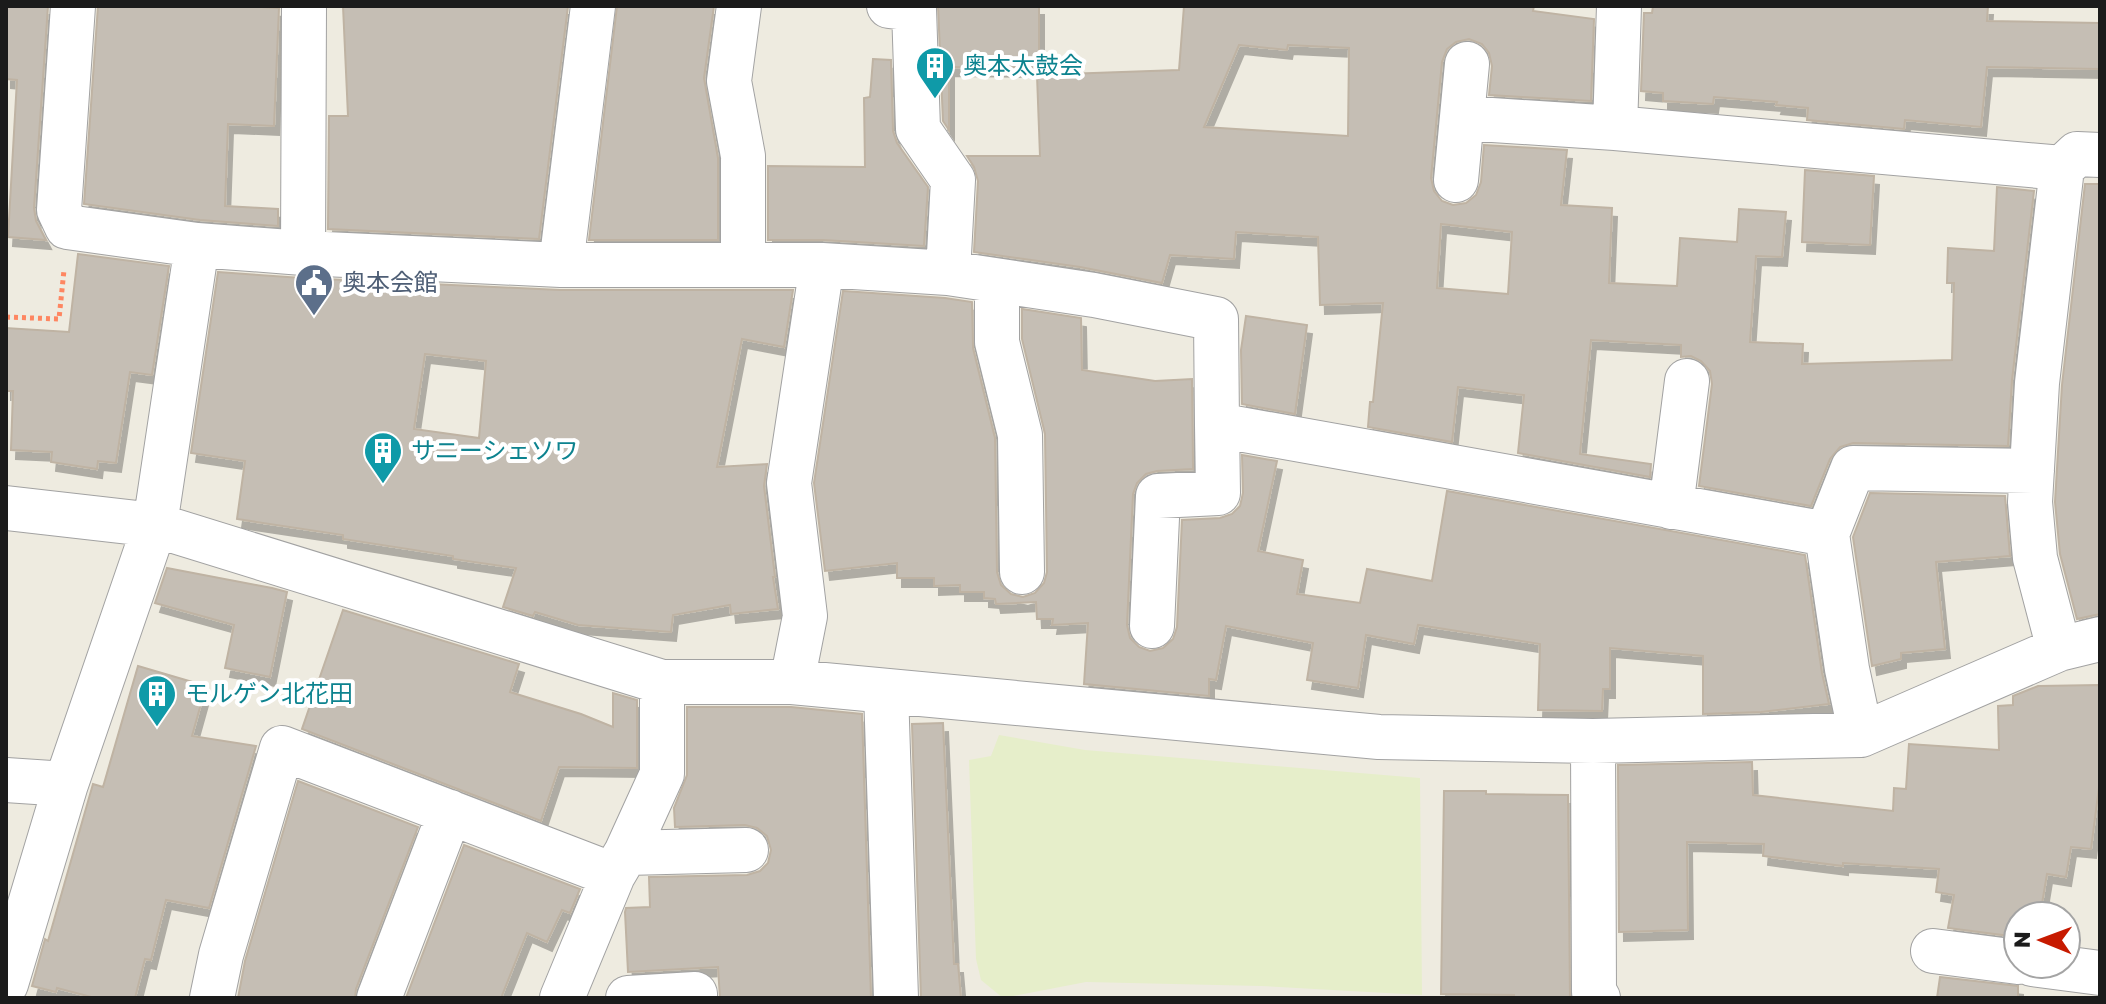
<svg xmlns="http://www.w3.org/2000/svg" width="2106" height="1004" font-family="'Golos Text','Noto Sans JP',sans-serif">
	<defs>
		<filter id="shadow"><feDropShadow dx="5" dy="9" stdDeviation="0" flood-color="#0004"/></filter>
	</defs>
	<rect width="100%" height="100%" fill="#eeebe0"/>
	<path fill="#e6eeca" d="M999 735 1085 750 1420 778 1422 995 1261 986 1086 982 1003 998 981 980 976 959 969 760 991 756Z"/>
	<path fill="#c5beb4" stroke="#bfb3a3" stroke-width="2" fill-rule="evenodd" filter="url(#shadow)" d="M6 6H48L34 208 36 221 46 240 8 237 17 80 6 79Z
		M98 6H243L279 8 274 126 228 124 225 206 278 209V226L200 220 84 204Z
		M343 6H568L539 239 328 229 329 116H348Z
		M617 6H714L704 78 718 158V240H589Z
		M938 6H1039V68L949 67V130L943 121Z
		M1184 6H1534L1533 11 1594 19 1591 101 1489 95 1492 66 1489 53 1482 44 1469 39 1456 42 1447 49 1442 62 1431 178 1434 191 1442 201 1453 205 1466 203 1476 195 1481 182 1484 145 1567 150 1561 205 1612 208 1609 283 1677 286 1680 238 1737 242 1739 209 1786 212 1782 257 1756 256 1750 342 1803 344 1802 364 1952 360 1954 283H1947L1948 248 1994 251 1997 187 2034 191 2012 380 2008 446 1853 443 1840 447 1830 459 1811 506 1699 486 1712 384 1710 371 1701 361 1691 356 1681 357V345L1591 340 1580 454 1651 464 1650 477 1518 453 1524 395 1458 387 1452 442 1368 427 1370 402H1373L1383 303 1320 305 1318 237 1236 232 1234 259 1170 255 1162 283 1080 267 974 252 978 181 974 167 967 156H1040L1037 75 1179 70ZM1239 45 1287 50 1288 45 1349 48 1348 136 1204 127ZM1441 224 1512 232 1508 294 1437 288Z
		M1653 6H1988L1987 21 2100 23V69L1987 67 1981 127 1905 120 1904 129 1807 120 1808 108 1776 105 1777 102 1714 97 1713 104 1663 101V93L1641 91 1644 13H1652Z
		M873 59 891 60 893 131 897 143 928 187 924 246 823 240H768V166L865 167 864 98 870 97Z
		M1805 170 1874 176 1870 245 1802 242Z
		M2085 184H2100V614L2077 619 2060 554 2055 502 2062 385Z
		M78 254 169 266 152 375 130 372 116 463 98 461 97 469 51 462 52 452 11 450 13 391H6V328L69 332Z
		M218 272 302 278 560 290H793L784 347 742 339 717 467 767 464 764 486 775 577H773L778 609 731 614 730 605 673 615 671 632 578 625 535 612 533 616 503 607 516 568 453 559V556L343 539V535L237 519 245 461 191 453ZM425 354 486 361 479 438 414 429Z
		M843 291 945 298 972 302 973 348 995 438 997 572 1001 585 1011 594 1023 597 1035 593 1044 583 1047 572 1045 434 1022 339V309L1081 318 1082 370 1155 381 1192 379 1193 469 1157 471 1146 474 1137 483 1133 494 1127 625 1130 638 1139 647 1150 651 1163 648 1173 639 1177 627 1182 520 1220 518 1232 514 1240 506 1243 493 1242 455 1277 461 1258 551 1303 560 1297 594 1360 603 1367 569 1432 581 1447 491 1805 555 1822 673 1829 704 1761 712 1703 714V656L1610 648V689H1603L1602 711 1538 710 1540 644 1418 625 1414 644 1366 635 1358 688 1307 680 1313 643 1226 626 1216 680 1209 679V696L1084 684 1088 623 1052 625 1053 619H1037L1036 602 996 604 995 599 984 598V592H960V585L934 586V578H897V563L825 571 814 483Z
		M1246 316 1307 325 1295 414 1242 404 1241 350Z
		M1870 493 2005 496 2010 556 1936 562 1945 649 1901 653V659L1872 666 1853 537Z
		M167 568 272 588 287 592 270 677 225 668 234 625 155 603Z
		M343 610 519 664 510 692 581 714 613 727V693L637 700V768L559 767 541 821 302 729Z
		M138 666 206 686 192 736 256 746 209 908 166 900 151 960 145 959 135 998H95L57 988 56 992 32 986 45 939 48 941 93 784 103 787Z
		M2099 685 2100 780 2091 849 2071 847 2066 877 2047 874 2040 916H2018V937L1948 928 1954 895 1936 892 1939 869 1843 863V866L1763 856 1764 844 1687 842 1688 930 1619 932 1618 765 1752 762 1753 795 1893 811 1894 788 1906 789 1909 744 1999 750 1998 706 2013 705V696L2038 686Z
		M687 707H791L862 714 871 998H720L718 967 628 972 625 912 626 908 650 907 649 877 747 875 760 871 768 863 771 850 767 836 757 828 745 825 675 827 674 808 687 775Z
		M943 723 954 964H958L961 998H921L912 724Z
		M298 781 418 827 356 989 355 998H238L245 961Z
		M1444 791H1486V794L1568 795 1570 998H1514V995L1441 994Z
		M464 845 580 889 570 913 562 910 547 942 527 933 501 998H406Z
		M1940 977 2018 986V998H1937Z"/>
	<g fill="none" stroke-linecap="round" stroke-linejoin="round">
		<defs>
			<path id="minor" d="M73 6 59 210 67 227 197 245
				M739 6 729 81 743 156V264
				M889 6 914 9 918 129 953 180 948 273
				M1619 6 1615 128 2062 168 2077 154 2100 155
				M1462 118 1615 128
				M1456 180 1467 64
				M303 253 304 6
				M561 265 593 6
				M997 281V342L1020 435 1022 572
				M1671 507 1687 381
				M6 508 155 525 662 682H792L1379 737 1593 741 1861 735 2059 649 2100 639
				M1827 534 1853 468 2032 471
				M1152 626 1158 496 1218 493 1217 425
				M2059 649 2035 558 2030 502 2037 383 2062 168
				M792 682 805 616 789 483 822 265
				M886 691 896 998
				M1593 741 1594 992 1598 998
				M6 780 66 784
				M626 853 746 850
				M1933 951 2018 962
				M2032 964 2100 973
				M6 984 66 784 155 525 197 245 303 253 561 265H822L948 273 1094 295 1216 319 1217 425 1827 534 1847 669 1861 735
				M212 998 221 955 282 748 613 875
				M379 998 450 812
				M562 998 613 875 626 853 662 774V682
				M628 998 695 994V998"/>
		</defs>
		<use href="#minor" stroke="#a2a2a2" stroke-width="46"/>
		<path stroke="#fe8661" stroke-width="5" stroke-dasharray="4 4" stroke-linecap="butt" d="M6 317 59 319 64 270"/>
		<use href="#minor" stroke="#fff" stroke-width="44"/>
	</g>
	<defs>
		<symbol id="building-pin" viewBox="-11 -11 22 30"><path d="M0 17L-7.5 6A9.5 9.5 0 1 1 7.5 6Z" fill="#0f9aa8" stroke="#fff"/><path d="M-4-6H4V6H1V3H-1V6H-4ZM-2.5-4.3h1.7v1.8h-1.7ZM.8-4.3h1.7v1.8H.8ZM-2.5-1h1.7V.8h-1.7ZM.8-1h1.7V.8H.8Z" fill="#fff"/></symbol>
		<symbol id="civic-pin" viewBox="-11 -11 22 30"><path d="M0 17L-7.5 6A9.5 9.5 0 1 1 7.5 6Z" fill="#5c6f8a" stroke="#fff"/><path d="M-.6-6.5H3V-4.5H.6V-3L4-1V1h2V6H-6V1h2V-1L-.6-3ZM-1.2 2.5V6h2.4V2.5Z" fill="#fff"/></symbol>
	</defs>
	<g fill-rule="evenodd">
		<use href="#building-pin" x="913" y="44" width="44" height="60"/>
		<use href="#civic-pin" x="292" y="261" width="44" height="60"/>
		<use href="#building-pin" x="361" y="429" width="44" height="60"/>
		<use href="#building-pin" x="135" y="672" width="44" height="60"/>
	</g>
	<g text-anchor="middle" stroke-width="8" stroke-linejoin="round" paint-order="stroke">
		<g font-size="24" fill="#0d838f" stroke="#fff" text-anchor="start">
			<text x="963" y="74">奥本太鼓会</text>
			<text x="411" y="459">サニーシェソワ</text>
			<text x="185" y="702">モルゲン北花田</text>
		</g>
		<g font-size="24" fill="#4e5e75" stroke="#fff" text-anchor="start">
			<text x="342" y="291">奥本会館</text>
		</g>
	</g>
	<rect width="2106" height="1004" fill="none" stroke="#1b1b1b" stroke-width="16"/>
	<g transform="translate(2042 940) rotate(271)"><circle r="38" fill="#ffffff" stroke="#a4a4a4" stroke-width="2"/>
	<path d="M0-6L14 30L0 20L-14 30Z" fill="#c71a00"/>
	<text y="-12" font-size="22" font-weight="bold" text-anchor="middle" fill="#1b1b1b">N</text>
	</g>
</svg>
